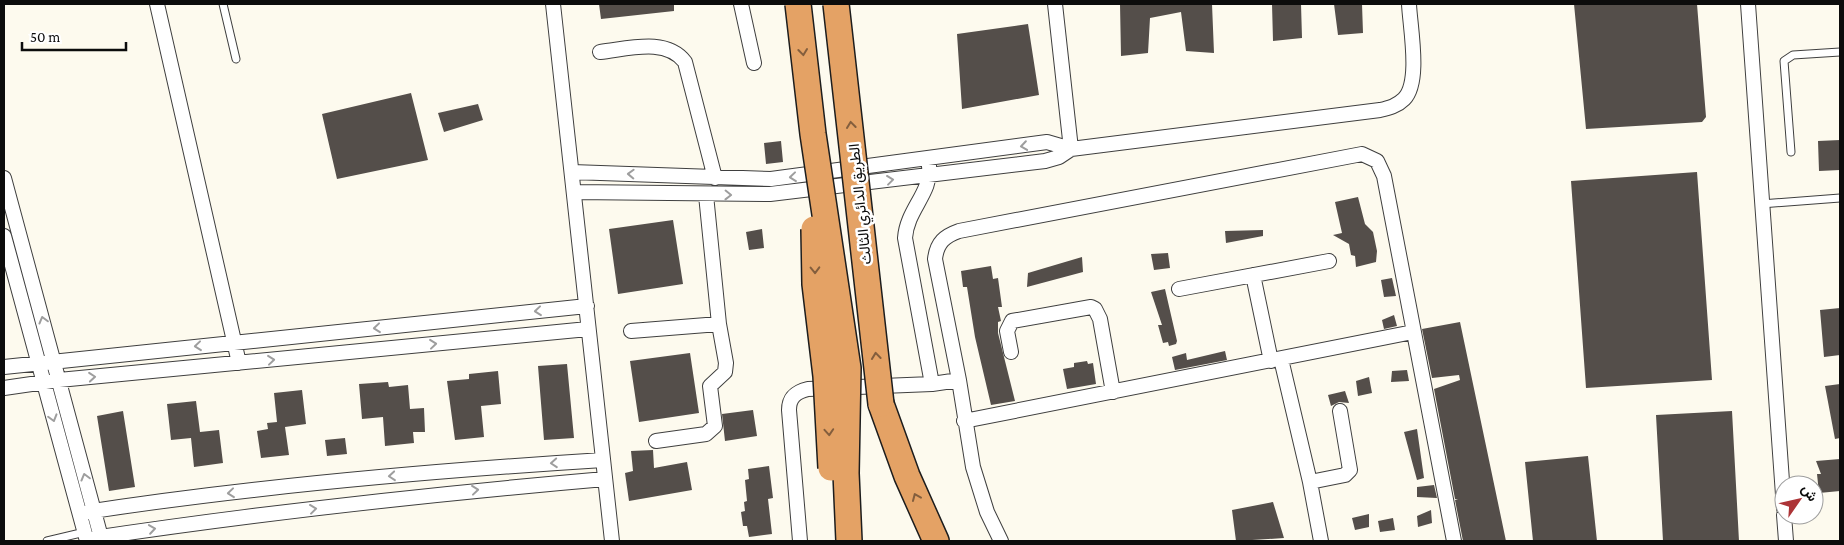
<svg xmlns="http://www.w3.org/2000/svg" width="1844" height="545" font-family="'Crimson Pro',Vazirmatn,serif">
	<rect width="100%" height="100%" fill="#fdfaee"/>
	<path fill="#544e4a" d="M599 4H674V11L601 19Z
		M1120 4H1212L1214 53 1186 51 1181 12 1150 18 1148 53 1121 56Z
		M1272 4H1301L1302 38 1273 41Z
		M1334 4H1362L1363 33 1338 35Z
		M1574 4H1697L1706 117 1702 122 1586 129Z
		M1028 24 1039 95 962 109 957 34Z
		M411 93 428 160 337 179 322 114Z
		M478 104 483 120 444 132 438 113Z
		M1840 140V170L1819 171 1818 141Z
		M781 141 783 162 766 164 764 143Z
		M1697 172 1712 380 1586 388 1571 181Z
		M1358 197 1365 224 1373 232 1377 251 1376 262 1356 267 1355 256 1351 255 1349 244 1333 235 1342 233 1335 202Z
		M673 220 683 284 618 294 609 229Z
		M762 229 764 248 749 250 746 232Z
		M1263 230V236L1226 243 1225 231Z
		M1168 253 1170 268 1154 270 1151 254Z
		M1082 257 1083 272 1027 287 1028 273Z
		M991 266 993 279 998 278 1002 307H998L1001 321 998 322V333L1015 401 991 405 975 337 967 287H963L961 271Z
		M1392 278 1396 296 1384 297 1381 280Z
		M1165 289 1177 341 1176 344 1169 346 1168 342 1163 343 1158 325H1162L1151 292Z
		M1840 308V355L1824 357 1820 310Z
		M1394 315 1397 326 1384 329 1382 320Z
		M1460 322 1506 541H1463L1455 500 1458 499H1455L1434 389 1460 380 1459 375 1432 378 1422 329Z
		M1225 351 1227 360 1175 370 1172 357 1186 353 1187 360Z
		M690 353 699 413 639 422 630 361Z
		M1087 361 1088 364 1093 363 1096 384 1067 389 1063 369 1074 367V363Z
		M567 364 574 438 544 440 538 366Z
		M1407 370 1409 381 1391 382 1392 371Z
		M498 371 501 404 481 406 484 437 455 440 447 381 469 379V374Z
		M1369 377 1372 393 1358 396 1356 381Z
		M388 382 389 387 408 385 410 409 424 408 425 432H413L414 443 385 446 383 417 362 419 359 384Z
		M1840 384V438L1835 439 1825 386Z
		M302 390 306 424 285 427 289 455 261 458 257 431 268 429 267 423 277 422 274 393Z
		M1345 391 1349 403 1339 402 1331 406 1328 395Z
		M196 401 200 432 219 430 223 463 194 467 191 438 171 440 167 404Z
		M753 410 757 436 725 441 722 414Z
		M123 411 135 487 109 491 97 416Z
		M1732 411 1739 541H1663L1656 415Z
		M1417 429 1424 478 1417 480 1404 432Z
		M345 438 347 454 327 456 325 440Z
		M653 450 654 468 687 462 692 490 629 501 625 473 633 471 631 451Z
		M1588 456 1597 541H1533L1525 462Z
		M1840 459V491L1819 493 1817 474H1821L1816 461Z
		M769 466 773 498 768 499 772 534 749 537 747 526H743L741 512 745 511 744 502 747 501 745 480 749 479 748 469Z
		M1434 485 1437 498 1417 497V487Z
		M1273 502 1284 538 1236 541 1232 510Z
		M1431 510 1432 523 1418 527 1417 516Z
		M1369 514V527L1355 530 1352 518Z
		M1393 518 1395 530 1380 532 1378 521Z"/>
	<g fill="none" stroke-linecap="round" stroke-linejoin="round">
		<defs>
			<path id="lane" d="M223 4 236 59
				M1791 152 1784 61 1793 55 1840 52
				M1761 204 1840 198
				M47 541 85 532"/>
			<path id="street" d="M157 4 239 363
				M553 4 612 541
				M741 4 754 63
				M1055 4 1071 149
				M1748 4 1784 509
				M600 52C628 49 666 37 685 62L715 178
				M929 166C932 193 907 209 905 238L932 384
				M572 172 771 179 1047 142 1071 149
				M4 178 102 541
				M574 192 770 194 1045 161 1059 157 1071 149 1380 110C1389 108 1397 106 1404 99 1421 82 1410 27 1409 4
				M4 236 87 541
				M1253 275 1271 361
				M1179 289 1329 261
				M631 331 719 324
				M1011 352 1007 331 1012 321 1091 307 1095 309 1100 319 1113 392
				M1281 359 1310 482 1321 541
				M4 367 587 306
				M4 388 59 380 588 329
				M964 421 1413 332
				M656 441 706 434 715 426 710 386 725 372 726 363 719 324 706 195
				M1310 482 1345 475 1350 470 1340 411
				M80 513C253 486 428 471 603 460
				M1784 515 1786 541
				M87 539C259 513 432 494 605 479
				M800 541 789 410C789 397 796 392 808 389L932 384 959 380
				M1001 541 987 512 973 467 959 380 935 259C937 242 945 236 959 231L1362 154 1377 161 1384 176 1454 541"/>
			<path id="highway" d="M881 404 907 476 936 541"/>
		</defs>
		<use href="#lane" stroke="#3f3f3f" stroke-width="9"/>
		<use href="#street" stroke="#3f3f3f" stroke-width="16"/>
		<use href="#highway" stroke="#1d1d1d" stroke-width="28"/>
		<use href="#lane" stroke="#fff" stroke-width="7"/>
		<use href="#street" stroke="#fff" stroke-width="14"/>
		<use href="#highway" stroke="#e4a265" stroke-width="25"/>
		<defs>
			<path id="highway-bridge" d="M798 4 813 134 848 368 846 473 849 541
				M836 4 881 404
				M814 229 815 284 826 376 831 468"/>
		</defs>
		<use href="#highway-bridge" stroke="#1d1d1d" stroke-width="28" stroke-linecap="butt"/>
		<use href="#highway-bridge" stroke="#e4a265" stroke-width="25"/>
	</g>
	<defs><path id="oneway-chevron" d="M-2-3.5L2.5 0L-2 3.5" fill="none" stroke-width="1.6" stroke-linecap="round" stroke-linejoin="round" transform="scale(1.25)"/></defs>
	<g stroke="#835e3d">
		<use href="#oneway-chevron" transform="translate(803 52) rotate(83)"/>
		<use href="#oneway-chevron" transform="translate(851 125) rotate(-97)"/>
		<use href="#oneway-chevron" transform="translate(815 270) rotate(89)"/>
		<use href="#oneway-chevron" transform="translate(876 356) rotate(-96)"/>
		<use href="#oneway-chevron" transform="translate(829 432) rotate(86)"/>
		<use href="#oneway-chevron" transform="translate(916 497) rotate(-113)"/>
	</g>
	<g stroke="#9e9e9e">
		<use href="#oneway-chevron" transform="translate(1024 146) rotate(172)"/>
		<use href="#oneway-chevron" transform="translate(631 174) rotate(-178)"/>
		<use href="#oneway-chevron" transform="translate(793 177) rotate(174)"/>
		<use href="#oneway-chevron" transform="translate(890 180) rotate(-7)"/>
		<use href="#oneway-chevron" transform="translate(728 195) rotate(1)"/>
		<use href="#oneway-chevron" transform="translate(538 311) rotate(174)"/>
		<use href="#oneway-chevron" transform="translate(43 320) rotate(-105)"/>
		<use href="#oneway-chevron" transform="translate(377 328) rotate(174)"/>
		<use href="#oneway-chevron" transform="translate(433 344) rotate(-6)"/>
		<use href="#oneway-chevron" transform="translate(198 346) rotate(174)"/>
		<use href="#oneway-chevron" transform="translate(271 360) rotate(-6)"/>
		<use href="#oneway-chevron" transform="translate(92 377) rotate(-5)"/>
		<use href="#oneway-chevron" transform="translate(53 418) rotate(74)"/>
		<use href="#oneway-chevron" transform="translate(554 463) rotate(176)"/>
		<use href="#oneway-chevron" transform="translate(392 476) rotate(175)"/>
		<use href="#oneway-chevron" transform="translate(85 477) rotate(-105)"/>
		<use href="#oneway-chevron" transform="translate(475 490) rotate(-6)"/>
		<use href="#oneway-chevron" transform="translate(231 493) rotate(174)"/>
		<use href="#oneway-chevron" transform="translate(313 509) rotate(-7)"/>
		<use href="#oneway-chevron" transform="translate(152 529) rotate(-8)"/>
	</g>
	<g text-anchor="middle" stroke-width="5" stroke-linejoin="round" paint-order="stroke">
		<g font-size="15" fill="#0c0c0c" stroke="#fff">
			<text transform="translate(860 204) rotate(-96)" y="5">الطريق الدائري الثالث</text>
		</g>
	</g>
	<rect width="1844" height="545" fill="none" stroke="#0c0c0c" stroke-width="10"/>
	<g transform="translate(1799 500) rotate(56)"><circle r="24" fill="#ffffff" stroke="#9e9e9e"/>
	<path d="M0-4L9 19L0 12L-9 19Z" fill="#ad3437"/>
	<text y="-8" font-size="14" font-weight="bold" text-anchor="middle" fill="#0c0c0c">ش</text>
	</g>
	<path d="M22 42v8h104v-8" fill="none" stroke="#0c0c0c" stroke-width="2.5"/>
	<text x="30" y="42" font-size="15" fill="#0c0c0c" stroke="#ffffff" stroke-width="4" paint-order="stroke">50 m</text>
</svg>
